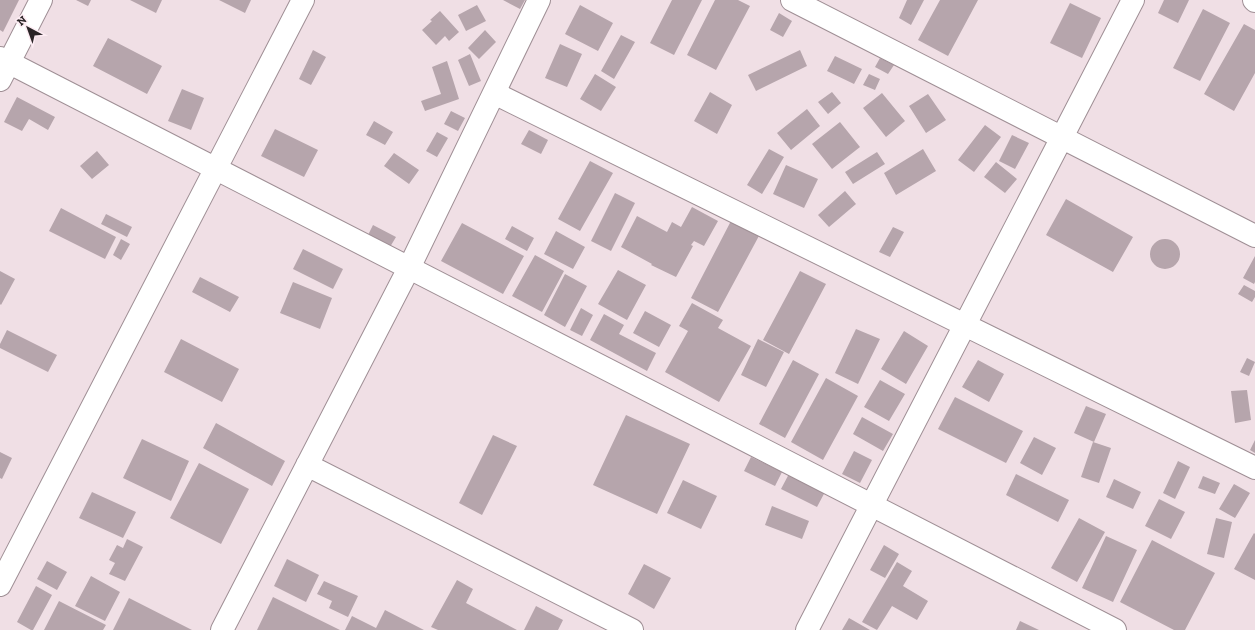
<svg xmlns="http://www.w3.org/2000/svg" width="1255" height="630" font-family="'Zilla Slab',serif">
	<rect width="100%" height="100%" fill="#f0dfe5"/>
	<path fill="#b6a5ac" d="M0 0H19L3 32 0 30Z
		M76 0H91L88 6Z
		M130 0H162L156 13Z
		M219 0H251L245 13Z
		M503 0H525L520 9Z
		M672 0H702L674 55 650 43Z
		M715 0H738L750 6 716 70 687 55Z
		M907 0H924L911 25 899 18Z
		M940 0H978L948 56 918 40Z
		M1164 0H1189L1178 23 1158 13Z
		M1070 3 1101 18 1082 58 1050 43Z
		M477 5 486 21 466 31 458 15Z
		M580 5 613 23 598 51 565 34Z
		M1203 9 1230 23 1200 81 1173 68Z
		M440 11 459 32 449 41 445 36 436 45 422 30 432 21 430 20Z
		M779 13 792 21 783 37 770 30Z
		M1244 24 1255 30V73L1234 111 1204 94Z
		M485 30 496 42 479 59 468 48Z
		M621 35 635 42 614 79 601 71Z
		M108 38 162 66 147 94 93 66Z
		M560 44 582 54 567 87 545 78Z
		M313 50 326 57 311 85 299 79Z
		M800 50 807 66 756 91 748 75Z
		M470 54 481 81 469 86 458 60Z
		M835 56 862 69 854 84 827 71Z
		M880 58 894 65 888 74 875 67Z
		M447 61 459 99 425 111 421 101 441 94 432 67Z
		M595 74 616 87 601 111 580 99Z
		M869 74 880 79 875 90 863 85Z
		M182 89 204 98 191 130 168 121Z
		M710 92 732 105 717 134 694 121Z
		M832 92 841 103 828 114 818 102Z
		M882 93 905 121 886 137 863 108Z
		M928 94 946 120 926 133 909 106Z
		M17 97 55 117 48 130 29 119 22 131 4 122Z
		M807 109 820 126 791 150 777 133Z
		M451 111 465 118 458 131 444 124Z
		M374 121 393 132 385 145 366 135Z
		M840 122 860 147 832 169 812 144Z
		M985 125 1001 137 974 172 958 160Z
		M275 129 318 150 304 177 261 156Z
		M529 130 548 140 541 154 521 144Z
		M437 132 448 138 437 157 426 151Z
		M1012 135 1029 143 1015 169 999 161Z
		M769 149 784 157 762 194 747 185Z
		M923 149 936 171 896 195 884 173Z
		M97 151 109 165 92 179 80 166Z
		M877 152 885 164 853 184 845 172Z
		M394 153 419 170 409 184 384 166Z
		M590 161 613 173 580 231 558 219Z
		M996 162 1017 179 1005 193 984 177Z
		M786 165 818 179 804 208 773 194Z
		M845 191 856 204 829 227 818 215Z
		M615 193 635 203 611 251 591 241Z
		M1066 199 1133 237 1113 272 1046 235Z
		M692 207 718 221 704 246 694 241 691 245 693 246 676 277 651 265 652 264 621 247 637 216 667 232 672 222 681 227Z
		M61 208 116 237 105 259 49 231Z
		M106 214 132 227 127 237 101 224Z
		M732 219 760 234 718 312 691 298Z
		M462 223 524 256 503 294 441 261Z
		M373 225 396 237 390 247 368 235Z
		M512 226 534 238 527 251 505 239Z
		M893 227 904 232 890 257 879 252Z
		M556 231 585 247 573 269 544 254Z
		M1150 254a15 15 0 1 1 30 0a15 15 0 1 1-30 0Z
		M121 239 130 244 121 260 113 255Z
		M303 249 343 269 333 289 293 269Z
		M535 255 564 271 542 312 512 296Z
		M1255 256V282L1254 284 1243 278Z
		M618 270 646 285 627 320 598 304Z
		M0 271 15 279 1 305 0 304Z
		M800 271 826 284 789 354 763 340Z
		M565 274 587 286 565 327 544 315Z
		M200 277 239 297 230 312 192 292Z
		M293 282 332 298 320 329 280 313Z
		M1244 285 1255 291V297L1252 302 1238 294Z
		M692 303 723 320 718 328 751 346 719 402 665 372 688 331 679 326Z
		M581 308 593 315 582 336 570 330Z
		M645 311 671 325 659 347 633 333Z
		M604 314 624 325 619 334 656 353 647 371 590 340Z
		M856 329 880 339 858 384 835 373Z
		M7 330 57 355 48 372 0 348V344Z
		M904 331 928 346 906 384 881 369Z
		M181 339 239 369 222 402 164 372Z
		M758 339 784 352 766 387 741 375Z
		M1247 358 1255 362 1249 376 1240 372Z
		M793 360 819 374 785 438 759 424Z
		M978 360 1004 374 989 402 962 387Z
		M826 378 858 396 823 460 791 442Z
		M880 380 905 394 889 421 864 407Z
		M1247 390 1251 420 1235 423 1231 391Z
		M955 397 1023 431 1006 463 938 429Z
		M1086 406 1106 414 1094 442 1074 433Z
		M626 415 690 444 657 514 593 485Z
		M862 417 893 434 883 451 853 434Z
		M216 423 285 461 272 486 203 448Z
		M493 435 517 446 482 515 459 503Z
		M1034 437 1056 448 1042 475 1020 463Z
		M142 439 189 461 171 501 123 478Z
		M1255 440V453L1250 450Z
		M1093 442 1111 448 1099 483 1081 477Z
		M854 451 872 460 860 483 842 474Z
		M0 452 12 458 2 479 0 478Z
		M751 457 782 472 775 486 744 471Z
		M1178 461 1190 467 1175 499 1163 493Z
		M199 463 249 489 221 544 170 518Z
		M790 472 826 490 817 507 781 489Z
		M1016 474 1069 500 1058 522 1006 495Z
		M1203 476 1220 483 1215 494 1198 488Z
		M1114 479 1141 492 1133 509 1106 497Z
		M683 480 717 496 701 529 667 513Z
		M1234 484 1250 493 1235 518 1219 509Z
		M92 492 136 512 123 538 79 518Z
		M1159 499 1185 512 1171 539 1145 526Z
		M772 506 809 521 802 539 765 525Z
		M1079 518 1105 532 1077 582 1051 568Z
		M1216 518 1232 522 1224 558 1207 554Z
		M1254 533 1255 534V580L1234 569Z
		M1106 536 1137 550 1113 602 1082 588Z
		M127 539 143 547 125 581 109 574 115 563 109 560 117 545 123 548Z
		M1152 540 1215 573 1185 630H1174L1120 602Z
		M884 545 899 554 885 578 870 570Z
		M287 559 319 575 306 602 274 586Z
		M47 561 67 572 57 590 37 579Z
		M897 562 912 571 903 586 928 601 917 620 892 606 877 630 862 622Z
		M644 564 671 578 654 609 628 594Z
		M91 576 120 592 105 621 75 606Z
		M457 580 473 589 466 603 517 630H438L431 627Z
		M324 581 358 596 348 617 329 608 332 601 317 594Z
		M36 586 52 595 33 630H31L17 622Z
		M273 597 340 630H257Z
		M129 598 192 630H113Z
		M59 601 106 625 103 630H44Z
		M536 606 563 620 558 630H524Z
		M385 610 424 630H345L352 616 376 628Z
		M849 618 870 630H842Z
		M1020 621 1039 630H1016Z"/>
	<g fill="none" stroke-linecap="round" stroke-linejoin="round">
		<defs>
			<path id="minor" d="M792 0 1255 236
				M1254 0 1255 1
				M0 58 1115 630
				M0 80 41 0
				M494 93 1255 468
				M307 465 632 630
				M0 585 303 0
				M222 630 409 268 539 0
				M807 630 1133 0"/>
		</defs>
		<use href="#minor" stroke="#9f8f95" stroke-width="24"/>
		<use href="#minor" stroke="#fff" stroke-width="22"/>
	</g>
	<g transform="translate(28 28) rotate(319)" stroke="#fdecf3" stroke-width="3" paint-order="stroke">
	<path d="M0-3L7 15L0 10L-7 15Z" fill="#2a2426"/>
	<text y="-6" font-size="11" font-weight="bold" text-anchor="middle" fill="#2a2426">N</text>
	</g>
</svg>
